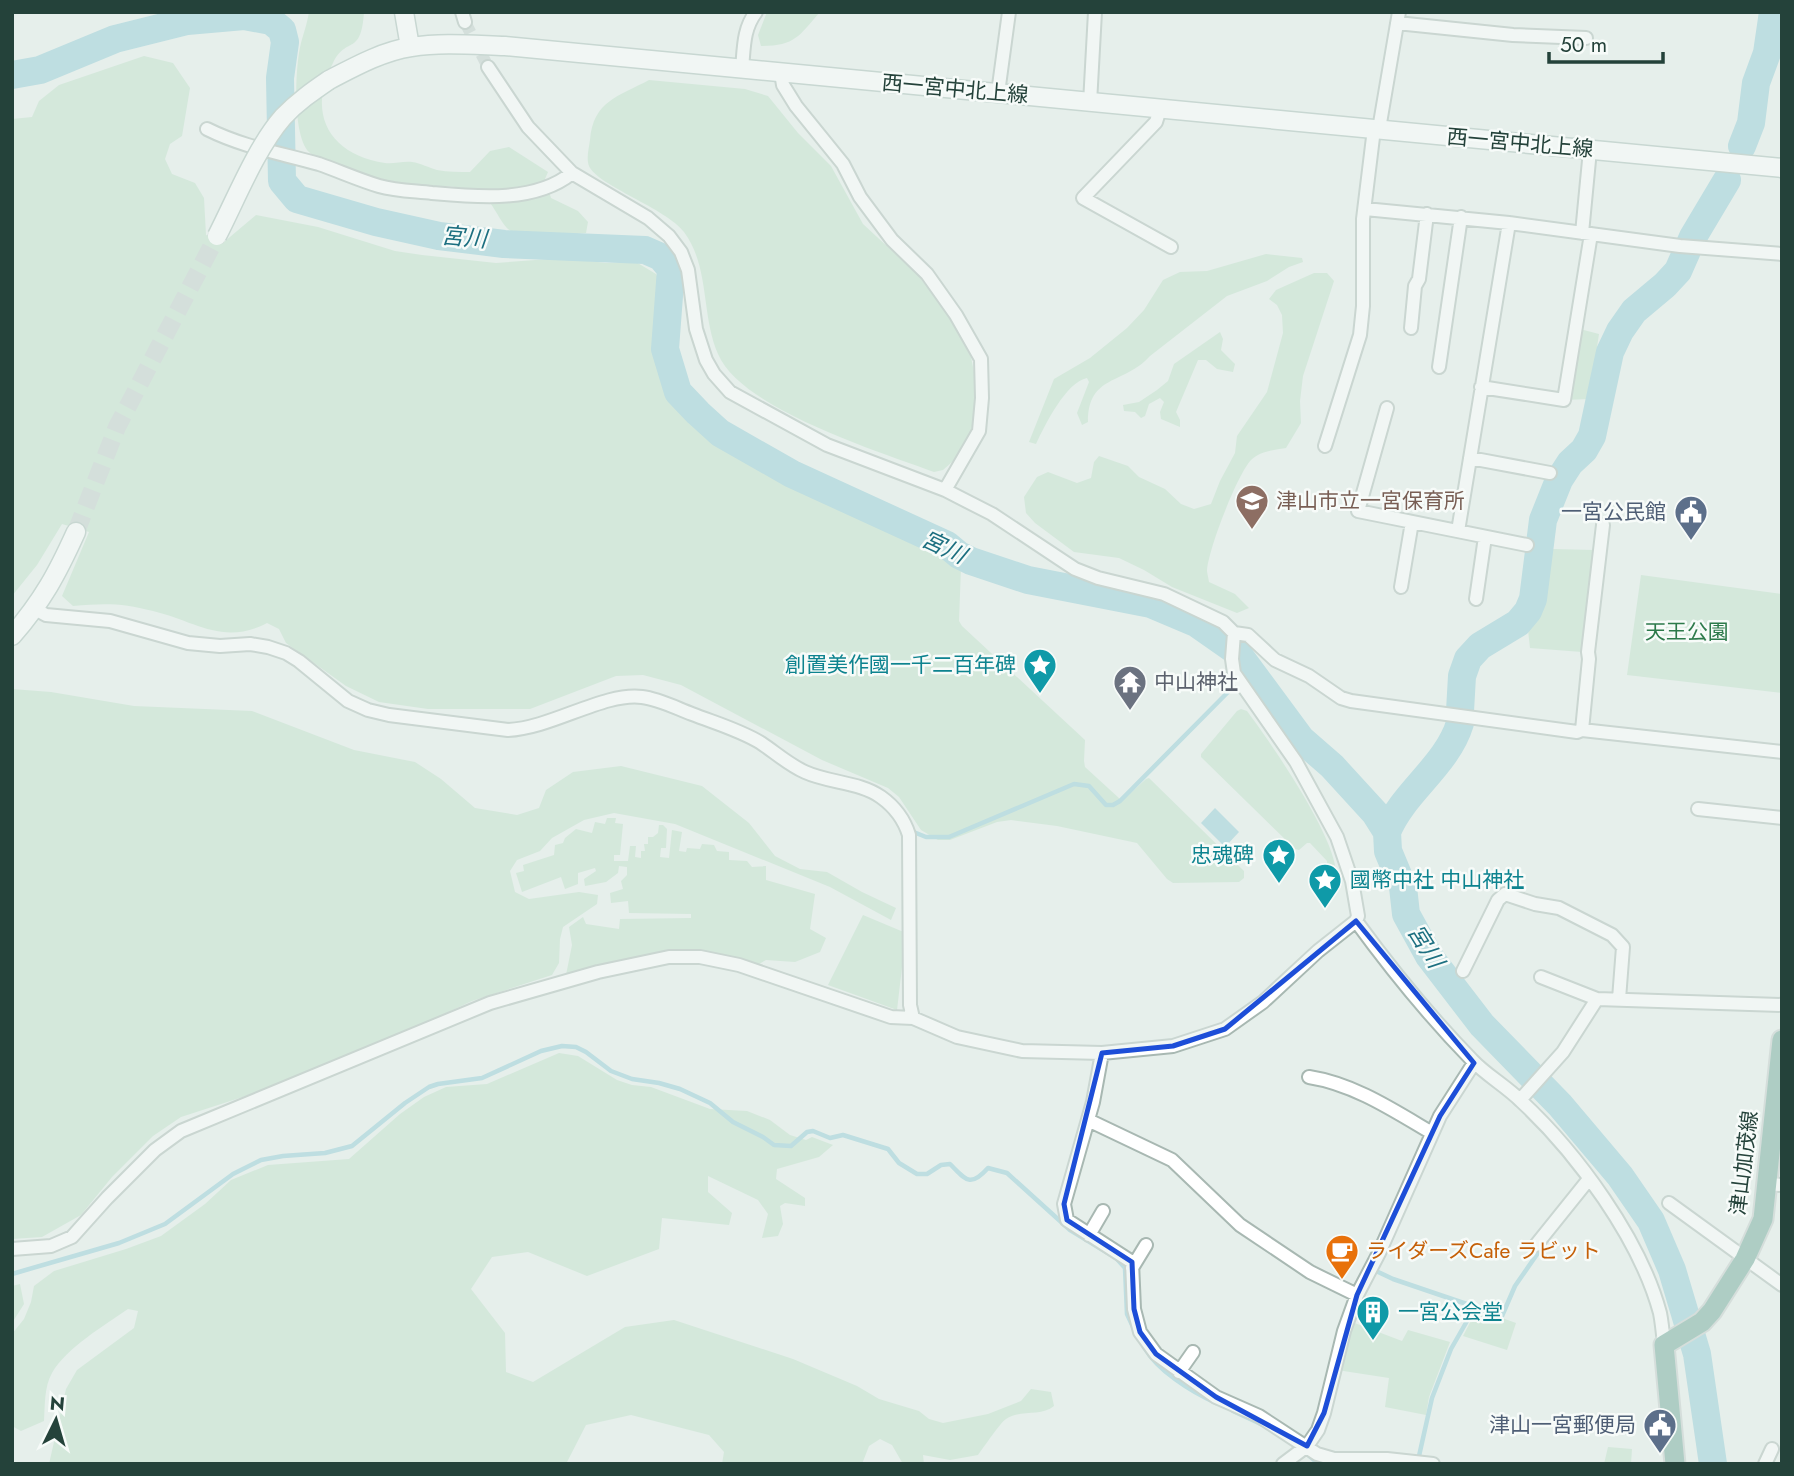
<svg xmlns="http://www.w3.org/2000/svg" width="1794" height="1476" font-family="Jost,'Noto Sans JP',sans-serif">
	<rect width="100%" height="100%" fill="#e6efeb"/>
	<path fill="#bfe0c8" d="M309 12H364C361 57 347 35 333 63 306 114 330 155 385 163 394 164 403 161 412 162 421 163 429 168 437 170 448 172 459 172 470 172L490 151 509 147 548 172 545 179 551 198 578 211 588 222 586 233C567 234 523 242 508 229 499 221 491 197 478 192 456 183 428 188 404 185 385 183 366 176 348 169 336 165 318 162 309 152 292 135 295 66 301 43 304 32 307 24 309 12Z
		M767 12H820C799 36 795 46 761 46L758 35Z
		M144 56 173 63 190 88 182 136 170 144 165 159 172 174 195 183 204 198 206 235 224 242 256 215 318 227 395 251 422 255 496 263 563 258 606 263 636 262 656 274 663 289C662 312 657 337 658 360 659 385 710 433 729 448L860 513 951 555 961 567 959 621 962 626 1085 740 1084 761 1085 767 1120 799H1124L1146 779 1149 778 1244 871V878L1239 882 1173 883 1167 879 1137 843 1057 826 1011 820 997 822 950 840H938L921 830 899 797 888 788 822 760 681 685 643 675 616 676 530 709H428L379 702 346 686 286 643 279 629 267 623C223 646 195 621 153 611 123 603 104 603 73 606L62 596 89 532 62 524 37 565 12 596V119L32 117 39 101 59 85Z
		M649 80 745 89 768 96 798 133 831 166 863 224 917 274 945 310 971 357 976 382 975 407 971 432 960 455 943 470 934 472C880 452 741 409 718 354 701 315 710 267 684 232 666 208 598 186 589 166 586 158 589 148 590 140 593 101 619 96 649 80Z
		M1266 254 1302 258 1303 262 1289 267 1267 281 1227 296 1150 356C1124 385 1088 374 1088 422L1082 425 1077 413 1089 382 1087 378C1066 382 1045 425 1036 444L1029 442 1054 379 1090 358 1127 328 1144 310 1163 280 1180 272 1207 271Z
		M1314 273H1327L1334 281 1303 376 1300 401 1301 423 1286 448C1273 450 1261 451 1251 460 1237 475 1208 550 1207 571 1207 572 1209 581 1209 582L1235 594 1249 608 1237 613 1172 587 1144 570 1119 558 1074 552 1035 523 1026 513 1024 497 1037 477 1048 472 1077 483 1091 478 1094 462 1099 456 1128 466 1139 477 1165 489 1181 504 1194 509 1211 504 1220 481 1235 453 1237 436 1267 392 1283 333 1282 315 1277 305 1269 299 1276 290Z
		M1576 328 1599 334 1589 399 1564 400Z
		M1220 332 1223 339 1221 350 1235 364 1233 372 1217 369 1206 360H1198L1176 412 1180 420V427L1161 419 1160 412 1164 402 1160 398 1149 404 1145 416 1141 418 1135 412 1124 411 1123 405 1139 402 1157 390 1168 381 1174 364Z
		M1553 549 1594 550 1582 652 1530 648 1527 621 1540 601Z
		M1641 575 1782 594V693L1627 675Z
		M12 689 51 692 134 706 252 711 354 750 415 762 441 779 475 808 517 815 539 808 546 790 573 772 621 766 702 786 749 823 775 856 800 869 827 872 862 892 896 908 891 920 830 887 675 824 614 813 584 820 552 838 540 851 517 860 510 871 515 892 529 899 579 892 598 895 597 904 563 927 560 939 559 963 552 975 472 1001 412 1029 252 1094 181 1117 153 1136 112 1177 81 1215 42 1237 12 1239Z
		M1241 709 1247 711C1268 739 1346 850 1335 881H1329L1327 861 1310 843H1307L1299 850 1295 849 1201 757V754L1237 711Z
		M607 818H616L615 823 623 824 620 855H614V861H628L630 846H636L635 857 641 858V851H645L644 844H648V837H653L658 833 659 825H663L667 829 666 848H661L660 857 669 858 672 830 682 832 679 851 686 852 687 848 700 849 702 844 714 845 717 851 729 852V860L747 861 752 867 766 866V880L815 894 810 929 826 938 820 952 795 962 766 960 759 964H749L735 957 709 954 596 968 566 975 572 945 569 927 583 917 586 924 619 929 620 919 691 918V914L629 913 628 901 611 903 610 893 623 889 621 881 627 875V867L619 866 618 873 606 882 585 886 584 879 596 871 595 868 578 873V884L565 889 561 877 522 892 516 873 524 871 523 865 554 855 555 845 563 843 565 838 576 829 592 833 595 822 605 824Z
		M863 915 906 933 897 1010 828 985Z
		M559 1053 578 1056 617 1080 632 1085 651 1087 710 1109 747 1111 770 1120 790 1135 806 1140 812 1137 833 1145 819 1157 777 1169 776 1179 805 1198V1206L785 1203 780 1206 783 1224 778 1236 762 1238 768 1214 758 1200 708 1176V1192L732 1213 729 1225 662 1218 659 1249 587 1276 528 1252 492 1257 471 1289 505 1333 506 1372 533 1382 625 1327 674 1320 793 1359 857 1386 879 1399 919 1411 929 1419 943 1423 988 1414 1021 1401 1031 1389 1051 1392 1054 1406C1041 1417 1021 1409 1006 1419 1000 1423 984 1447 978 1455L950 1460 923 1455 924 1464H903L892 1445 880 1439 869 1446 862 1464H722L724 1452 709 1435 631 1415 586 1425 566 1464H49L66 1389 77 1370 134 1328 138 1311 128 1309C105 1325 66 1348 52 1373 44 1387 45 1406 44 1421L21 1431 12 1426V1334L24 1319 31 1302 34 1286 54 1271 126 1249 161 1236 205 1204 231 1180 268 1165 349 1159 400 1114 424 1097 446 1087 487 1084Z
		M20 1284 24 1304 12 1323V1286Z
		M1477 1309 1516 1323 1507 1350 1463 1336Z
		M1352 1322 1402 1341 1408 1330 1450 1342 1429 1397 1426 1415 1385 1407 1389 1378 1337 1370Z
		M1608 1447 1632 1449 1631 1464H1604Z"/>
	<path fill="#8ec9d4" d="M1215 808 1239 832 1225 847 1201 823Z"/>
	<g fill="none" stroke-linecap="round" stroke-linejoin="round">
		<path stroke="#8ec9d4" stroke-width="4.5" d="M911 831 926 837H949L1074 784 1089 786 1106 805H1113L1120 801 1233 687
			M1377 1268 1376 1271 1393 1279 1502 1316 1515 1286 1540 1250
			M12 1274 119 1243 165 1224 233 1174 261 1160 283 1156 325 1153 352 1146 405 1103 429 1087 438 1084 482 1078 541 1051 562 1046 576 1047 586 1052 611 1071 632 1079 659 1083 680 1089 710 1103 733 1122 763 1137 774 1145 791 1146 807 1132 813 1131 830 1138 843 1135 888 1149 899 1163 917 1174H927L941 1165 950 1164C966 1180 970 1188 988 1168L1007 1173 1070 1230 1116 1258 1125 1268 1127 1314 1133 1327
			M1144 1347C1158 1371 1190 1391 1216 1403
			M1233 1411 1263 1425
			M1306 1453 1314 1460 1325 1462
			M1419 1456 1432 1398 1451 1349 1475 1307"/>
		<path stroke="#8ec9d4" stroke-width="28" d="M12 75 40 70 115 39 187 21 244 16 271 21 282 30 285 42 280 78 282 181 297 199 376 222 439 236 504 244 645 250 661 257 671 269 665 349 678 392 698 413 720 433 792 474 947 545 959 555 971 561 1028 580 1151 604 1196 623 1236 651 1301 739 1332 766 1375 813 1387 832 1388 851 1403 887 1406 914 1429 956 1482 1025 1560 1105 1620 1176 1651 1221 1672 1270 1697 1354 1713 1464
			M1742 146 1751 123 1756 83 1767 53 1773 12
			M1460 711 1462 676 1468 659 1480 646 1518 623 1528 611 1533 599 1543 520 1559 480 1570 463 1584 450 1592 436 1610 352 1620 331 1634 311 1665 285 1678 271 1693 237 1727 180
			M1387 832C1403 792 1447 766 1460 723"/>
		<path stroke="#bfccc8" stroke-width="12" stroke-dasharray="12 6" stroke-linecap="butt" d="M465 22 488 67"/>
		<path stroke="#bfccc8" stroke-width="18" stroke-dasharray="18 9" stroke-linecap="butt" d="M76 532 117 427 217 236"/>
		<defs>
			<path id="minor" d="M462 12 465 22
				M1397 23 1513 35 1586 38
				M488 67 528 127 572 173 648 218 669 236 681 252 688 270 696 329 706 360 714 374 730 392 827 445 945 490 992 514 1075 569 1098 578 1164 594 1223 622 1234 633 1232 659 1234 673 1296 762 1337 837 1352 881 1358 916 1356 921C1391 969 1430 1017 1472 1060 1486 1075 1506 1086 1521 1101 1577 1153 1640 1239 1660 1313 1662 1323 1663 1334 1664 1345
				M742 69C744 48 743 29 756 12
				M781 73 783 85 796 106 843 164 860 197 892 240 927 274 956 315 981 359 982 398 979 431 945 490
				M998 93 1009 12
				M1090 103 1095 12
				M1160 109 1156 122 1083 198 1171 247
				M207 129C243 147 280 153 319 164 339 171 359 180 379 186 396 191 415 191 432 193 477 197 535 203 572 173
				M1379 129 1399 12
				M1365 209 1509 223 1680 246 1782 254
				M1582 233 1590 150
				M1411 328 1415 286 1419 279 1427 214
				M1439 367 1461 217
				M1481 387 1564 400 1591 234
				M1387 408 1358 511 1527 545
				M1325 446 1360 335 1363 306V219L1374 129
				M1470 458 1550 473
				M1458 531 1509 223
				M1401 587 1412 522
				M1476 599 1485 537
				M35 609 46 615 110 621 188 643 220 646 250 644 268 647 286 653 299 661 348 701 368 710 389 715 508 730C552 728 604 692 642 697 659 699 676 708 692 714 715 723 740 730 761 743 776 753 789 765 805 772 829 783 860 782 881 797 895 807 904 819 909 835L910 1005 913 1018
				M1234 633 1248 635 1275 660 1309 676 1341 698 1351 701 1577 732 1582 730 1782 752
				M1582 730 1589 659 1588 652 1603 525
				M1698 809 1782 818
				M1463 971 1498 900 1505 894 1535 904 1559 908 1612 935 1623 947 1619 999
				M1541 977 1597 999
				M1102 1053 1093 1102 1064 1204 1067 1220 1132 1262 1134 1309 1140 1332 1156 1354 1216 1397 1259 1416 1317 1454 1334 1459H1387L1433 1464
				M1309 1077C1354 1084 1393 1110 1432 1133
				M1520 1100 1563 1052 1597 999 1782 1005
				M1088 1120 1172 1160 1240 1225 1310 1272 1357 1295
				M1766 1184 1782 1185
				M1669 1203 1782 1285
				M1089 1235 1103 1211
				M1536 1245 1589 1179
				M12 1249 51 1246 72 1237 107 1198 155 1150 181 1131 490 1003 598 972 669 957H700L739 965 891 1017 913 1018 957 1037 1022 1051 1102 1053 1173 1046 1225 1029 1263 1002 1318 951 1356 921
				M1132 1268 1146 1245
				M1179 1372 1193 1352
				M1283 1464 1307 1446 1318 1430 1324 1413 1344 1331 1357 1295 1379 1253 1440 1116 1474 1063
				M1765 1464 1772 1449"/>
			<path id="secondary" d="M404 12 410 47
				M329 80C354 67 383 51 411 47 442 42 474 45 505 46L1782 168
				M12 636C43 600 57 574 76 532"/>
			<path id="primary" d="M1675 1464 1664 1345 1702 1322 1712 1311 1745 1259 1763 1219 1782 1040"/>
		</defs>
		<use href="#minor" stroke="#a8b8b2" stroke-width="16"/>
		<use href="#secondary" stroke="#a4bbb3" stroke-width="21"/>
		<use href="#primary" stroke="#c2cac8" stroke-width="23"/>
		<use href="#minor" stroke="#fff" stroke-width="12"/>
		<use href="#secondary" stroke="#fff" stroke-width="18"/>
		<use href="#primary" stroke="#6aa596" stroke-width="19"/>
		<defs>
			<path id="secondary-bridge" d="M217 236C236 199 256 148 283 117 297 102 313 91 329 80"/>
		</defs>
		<use href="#secondary-bridge" stroke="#a4bbb3" stroke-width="21" stroke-linecap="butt"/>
		<use href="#secondary-bridge" stroke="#fff" stroke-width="18"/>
	</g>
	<path d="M0 0H1794V1476H0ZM1356 921 1474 1063 1440 1116 1357 1295 1324 1413 1307 1446 1216 1397 1156 1354 1140 1332 1134 1309 1132 1262 1067 1220 1064 1204 1102 1053 1173 1046 1225 1029Z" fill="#e6efeb" fill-opacity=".55" fill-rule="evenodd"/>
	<path fill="none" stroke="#1d4ed8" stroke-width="5" stroke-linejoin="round" d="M1356 921 1474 1063 1440 1116 1357 1295 1324 1413 1307 1446 1216 1397 1156 1354 1140 1332 1134 1309 1132 1262 1067 1220 1064 1204 1102 1053 1173 1046 1225 1029Z"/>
	<defs>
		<symbol id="school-pin" viewBox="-11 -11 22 30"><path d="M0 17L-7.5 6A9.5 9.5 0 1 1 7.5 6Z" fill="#8d6e63" stroke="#f7fbf9"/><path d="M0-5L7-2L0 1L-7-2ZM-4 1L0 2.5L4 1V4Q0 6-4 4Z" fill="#fff"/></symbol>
		<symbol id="civic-pin" viewBox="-11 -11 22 30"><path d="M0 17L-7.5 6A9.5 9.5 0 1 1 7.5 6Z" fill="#5c6f8a" stroke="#f7fbf9"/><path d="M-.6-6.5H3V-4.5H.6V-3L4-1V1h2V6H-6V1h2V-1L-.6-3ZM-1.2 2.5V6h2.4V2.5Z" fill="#fff"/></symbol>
		<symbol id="sight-pin" viewBox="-11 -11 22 30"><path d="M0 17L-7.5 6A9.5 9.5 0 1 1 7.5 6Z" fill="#0f9aa8" stroke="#f7fbf9"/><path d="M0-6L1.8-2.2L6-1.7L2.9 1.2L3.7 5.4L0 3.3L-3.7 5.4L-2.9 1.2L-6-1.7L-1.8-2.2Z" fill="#fff"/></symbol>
		<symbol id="temple-pin" viewBox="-11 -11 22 30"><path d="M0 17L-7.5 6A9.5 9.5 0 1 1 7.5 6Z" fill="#6b7280" stroke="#f7fbf9"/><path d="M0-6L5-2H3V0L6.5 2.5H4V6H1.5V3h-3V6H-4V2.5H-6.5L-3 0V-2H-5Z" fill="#fff"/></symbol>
		<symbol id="cafe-pin" viewBox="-11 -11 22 30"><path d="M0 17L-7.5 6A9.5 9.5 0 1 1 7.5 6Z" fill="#e8710a" stroke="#f7fbf9"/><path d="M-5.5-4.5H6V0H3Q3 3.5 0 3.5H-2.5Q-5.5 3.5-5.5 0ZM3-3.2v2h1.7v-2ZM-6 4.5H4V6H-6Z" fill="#fff"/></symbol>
		<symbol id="building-pin" viewBox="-11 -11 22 30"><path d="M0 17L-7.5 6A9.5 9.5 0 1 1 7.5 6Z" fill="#0f9aa8" stroke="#f7fbf9"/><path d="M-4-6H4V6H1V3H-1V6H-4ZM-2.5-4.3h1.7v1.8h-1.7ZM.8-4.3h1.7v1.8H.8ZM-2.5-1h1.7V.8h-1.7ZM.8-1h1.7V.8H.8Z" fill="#fff"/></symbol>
	</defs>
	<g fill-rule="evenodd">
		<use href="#school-pin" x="1233" y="482" width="38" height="52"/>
		<use href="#civic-pin" x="1672" y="493" width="38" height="52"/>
		<use href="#sight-pin" x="1021" y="646" width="38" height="52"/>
		<use href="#temple-pin" x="1111" y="663" width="38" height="52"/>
		<use href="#sight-pin" x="1260" y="836" width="38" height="52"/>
		<use href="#sight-pin" x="1306" y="861" width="38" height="52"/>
		<use href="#cafe-pin" x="1323" y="1232" width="38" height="52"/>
		<use href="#building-pin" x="1354" y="1293" width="38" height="52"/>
		<use href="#civic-pin" x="1641" y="1406" width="38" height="52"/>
	</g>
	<g text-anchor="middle" stroke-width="5" stroke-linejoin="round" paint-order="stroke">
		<g font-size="21" fill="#24423a" stroke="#f7fbf9">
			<text transform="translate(955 89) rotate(5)" y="7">西一宮中北上線</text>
			<text transform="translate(1520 143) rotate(5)" y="7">西一宮中北上線</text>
			<text transform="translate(1744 1163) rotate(-83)" y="7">津山加茂線</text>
		</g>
		<g font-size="21" fill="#785e54" stroke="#f7fbf9" text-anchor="start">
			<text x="1276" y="508">津山市立一宮保育所</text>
		</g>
		<g font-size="21" fill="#4e5e75" stroke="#f7fbf9" text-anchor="end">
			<text x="1666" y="519">一宮公民館</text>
			<text x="1636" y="1432">津山一宮郵便局</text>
		</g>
		<g font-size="21" fill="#2d7a4b" stroke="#f7fbf9">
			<text x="1687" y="639">天王公園</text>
		</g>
		<g font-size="21" fill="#0d838f" stroke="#f7fbf9" text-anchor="end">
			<text x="1016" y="672">創置美作國一千二百年碑</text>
			<text x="1254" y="862">忠魂碑</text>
			<text x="1350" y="887" text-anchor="start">國幣中社 中山神社</text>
			<text x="1398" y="1319" text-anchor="start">一宮公会堂</text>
		</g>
		<g font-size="21" fill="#5b616d" stroke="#f7fbf9" text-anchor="start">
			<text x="1154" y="689">中山神社</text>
		</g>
		<g font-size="21" fill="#c56008" stroke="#f7fbf9" text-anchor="start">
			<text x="1366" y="1258">ライダーズCafe ラビット</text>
		</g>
		<g font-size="23" font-style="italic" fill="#1c6f80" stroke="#f7fbf9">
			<text transform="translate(464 237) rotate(5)" y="8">宮川</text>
			<text transform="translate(944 547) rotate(25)" y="8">宮川</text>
			<text transform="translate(1426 946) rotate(58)" y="8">宮川</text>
		</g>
	</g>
	<rect width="1794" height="1476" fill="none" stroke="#24423a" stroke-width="28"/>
	<g transform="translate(56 1420) rotate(5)" stroke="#f7fbf9" stroke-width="5" paint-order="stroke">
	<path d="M0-5L12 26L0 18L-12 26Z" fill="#24423a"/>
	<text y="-10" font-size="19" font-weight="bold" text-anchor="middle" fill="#24423a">N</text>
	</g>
	<path d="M1549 52v10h114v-10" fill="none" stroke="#24423a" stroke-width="3.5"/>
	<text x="1560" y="52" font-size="21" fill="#24423a" stroke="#f7fbf9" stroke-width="5" paint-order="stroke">50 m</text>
</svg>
